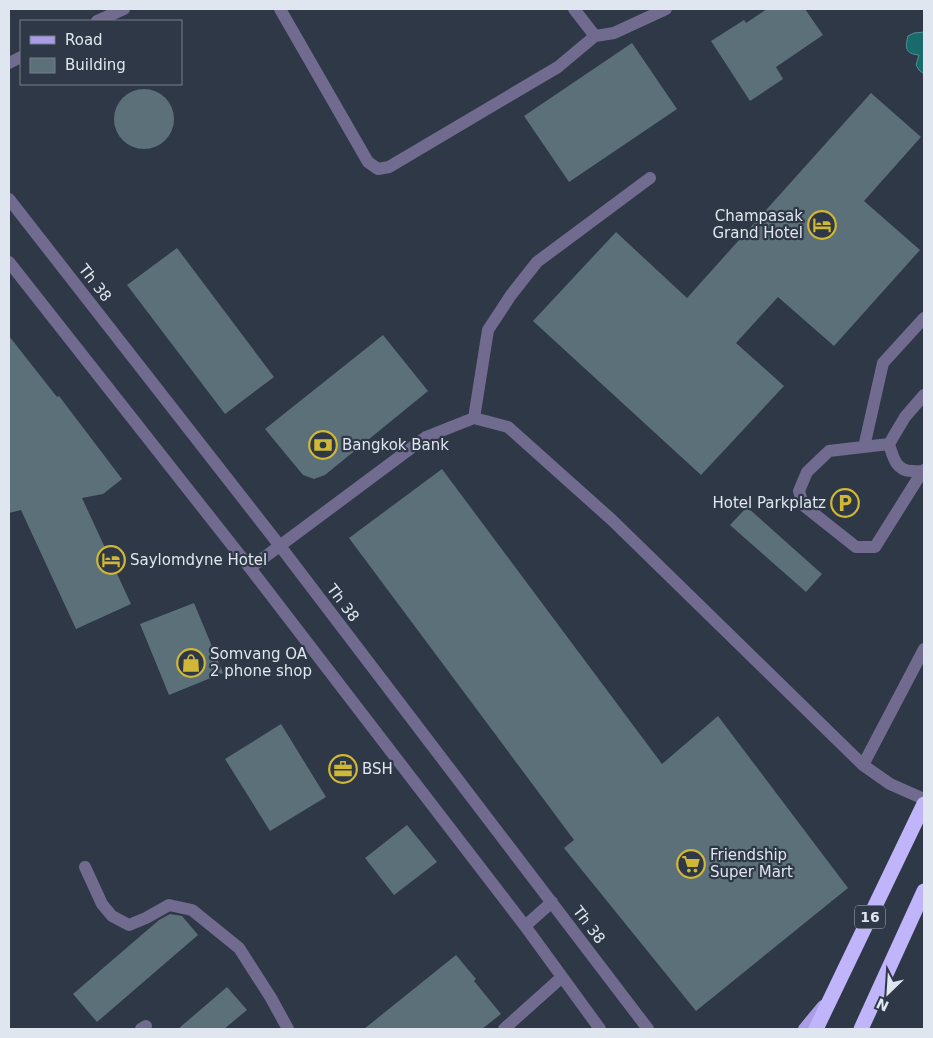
<svg xmlns="http://www.w3.org/2000/svg" width="933" height="1038" font-family="'DejaVu Sans',sans-serif">
	<rect width="100%" height="100%" fill="#2f3846"/>
	<path fill="#196a6a" stroke="#558f92" d="M924 32V74L919 70 916 65 919 55C905 54 905 47 908 36L914 33Z"/>
	<path fill="#5b7079" d="M767 9H805L823 35 776 67 783 79 750 101 711 41 744 20 746 23Z
		M632 43 677 109 569 182 524 116Z
		M114 119a30 30 0 1 1 60 0a30 30 0 1 1-60 0Z
		M871 93 921 137 864 201 920 250 834 346 778 297 736 343 784 386 701 475 533 321 616 232 687 298Z
		M177 248 274 377 225 414 127 285Z
		M383 335 428 391 325 475 314 479 303 475 265 429Z
		M9 336 57 397 59 396 122 479 103 494 82 498 131 604 76 629 21 510 9 513Z
		M442 469 662 764 718 716 848 888 696 1011 564 848 574 840 349 538Z
		M747 507 822 574 806 592 730 525Z
		M194 603 223 673 169 695 140 624Z
		M281 724 326 797 270 831 225 759Z
		M407 825 437 862 394 895 365 858Z
		M170 914 182 916 198 935 97 1022 73 994 159 920Z
		M456 955 476 979 474 981 501 1014 482 1029H364Z
		M227 987 247 1010 224 1029H178Z"/>
	<g fill="none" stroke-linecap="round" stroke-linejoin="round">
		<path stroke="#716b8f" stroke-width="12" d="M280 9 368 162 378 169 389 167 558 67 595 36 614 33 666 9
			M574 9 595 36
			M97 21 124 9
			M9 63 21 57
			M9 199 280 546 648 1029
			M9 262 250 568 525 926 600 1029
			M924 395 905 417 889 444C893 457 896 471 912 471 917 471 920 472 924 470
			M474 418 488 330 511 295 537 262 650 178
			M889 444 829 451 807 472 799 491 803 505 856 547H875L922 472
			M864 447 883 363 924 318
			M250 568 426 437 474 418 508 427 612 520 863 765
			M924 649 863 765 890 784 924 799
			M85 867 102 904 112 916 129 925 146 918 169 905 192 910 239 948 271 998 288 1029
			M525 926 552 902
			M141 1029 146 1026
			M504 1029 562 977"/>
		<path stroke="#aa9de6" stroke-width="12" d="M804 1029 823 1006"/>
		<path stroke="#c0b4fa" stroke-width="15" d="M816 1029 924 804
			M861 1029 924 891"/>
	</g>
	<defs>
		<symbol id="hotel-ring" viewBox="-11 -11 22 22"><circle r="9.5" fill="#2f3846" stroke="#d0b836" stroke-width="1.5"/><path d="M-6-4.5h1.5V1H6V5H4.5V3h-9V5H-6ZM-4 0a1.8 1.8 0 1 1 3.6 0ZM.5 0V-2.5h3Q6-2.5 6 0Z" fill="#d0b836"/></symbol>
		<symbol id="bank-ring" viewBox="-11 -11 22 22"><circle r="9.5" fill="#2f3846" stroke="#d0b836" stroke-width="1.5"/><path d="M-6-4H6V4H-6ZM0-2.3a2.3 2.3 0 1 0 0 4.6a2.3 2.3 0 1 0 0-4.6Z" fill="#d0b836"/></symbol>
		<symbol id="parking-ring" viewBox="-11 -11 22 22"><circle r="9.5" fill="#2f3846" stroke="#d0b836" stroke-width="1.5"/><path d="M-3.5-5.5H1a3.5 3.5 0 0 1 0 7H-1V5.5H-3.5ZM-1-3.4V-.6H.8a1.4 1.4 0 0 0 0-2.8Z" fill="#d0b836"/></symbol>
		<symbol id="shop-ring" viewBox="-11 -11 22 22"><circle r="9.5" fill="#2f3846" stroke="#d0b836" stroke-width="1.5"/><path d="M-5-2.5h2.3a2.7 3.5 0 0 1 5.4 0H5L5.5 6h-11ZM-1.5-2.5h3a1.5 2.3 0 0 0-3 0Z" fill="#d0b836"/></symbol>
		<symbol id="office-ring" viewBox="-11 -11 22 22"><circle r="9.5" fill="#2f3846" stroke="#d0b836" stroke-width="1.5"/><path d="M-6-3h4V-5.5h4V-3h4V5H-6ZM-1-4.5V-3h2v-1.5ZM-6 0V1H6V0Z" fill="#d0b836"/></symbol>
		<symbol id="supermarket-ring" viewBox="-11 -11 22 22"><circle r="9.5" fill="#2f3846" stroke="#d0b836" stroke-width="1.5"/><path d="M-6-5.5h2.5l.6 2H6L4.5 2H-2.5L-4.4-4H-6ZM-1.5 3.2a1.3 1.3 0 1 0 .1 0ZM3 3.2a1.3 1.3 0 1 0 .1 0Z" fill="#d0b836"/></symbol>
	</defs>
	<g fill-rule="evenodd">
		<use href="#hotel-ring" x="806" y="209" width="32" height="32"/>
		<use href="#bank-ring" x="307" y="429" width="32" height="32"/>
		<use href="#parking-ring" x="829" y="487" width="32" height="32"/>
		<use href="#hotel-ring" x="95" y="544" width="32" height="32"/>
		<use href="#shop-ring" x="175" y="647" width="32" height="32"/>
		<use href="#office-ring" x="327" y="753" width="32" height="32"/>
		<use href="#supermarket-ring" x="675" y="848" width="32" height="32"/>
	</g>
	<g text-anchor="middle" stroke-width="4.5" stroke-linejoin="round" paint-order="stroke">
		<rect fill="#2f3846" stroke="#abb2bc" stroke-width="1" x="855" y="905.5" width="30" height="23" rx="4"/>
		<g font-size="14" font-weight="bold" fill="#e0e6ef">
			<text x="870" y="922">16</text>
		</g>
		<g font-size="15" fill="#e0e6ef" stroke="#2f3846" text-anchor="start">
			<text x="803" y="221" text-anchor="end">Champasak<tspan x="803" dy="17">Grand Hotel</tspan></text>
			<text x="342" y="450">Bangkok Bank</text>
			<text x="826" y="508" text-anchor="end">Hotel Parkplatz</text>
			<text x="130" y="565">Saylomdyne Hotel</text>
			<text x="210" y="659">Somvang OA<tspan x="210" dy="17">2 phone shop</tspan></text>
			<text x="362" y="774">BSH</text>
			<text x="710" y="860">Friendship<tspan x="710" dy="17">Super Mart</tspan></text>
		</g>
		<g font-size="15" fill="#e0e6ef" stroke="#2f3846">
			<text transform="translate(95 283) rotate(52)" y="5">Th 38</text>
			<text transform="translate(343 603) rotate(53)" y="5">Th 38</text>
			<text transform="translate(589 925) rotate(53)" y="5">Th 38</text>
		</g>
	</g>
	<rect width="933" height="1038" fill="none" stroke="#e0e6ef" stroke-width="20"/>
	<rect x="20" y="20" width="162" height="65" fill="#2f3846" stroke="#767e8a"/>
	<rect x="30" y="36" width="25" height="8" fill="#aa9de6" stroke="#767e8a"/>
	<text x="65" y="45" font-size="15" fill="#e0e6ef">Road</text>
	<rect x="30" y="58" width="25" height="15" fill="#5b7079" stroke="#767e8a"/>
	<text x="65" y="70" font-size="15" fill="#e0e6ef">Building</text>
	<g transform="translate(888 993) rotate(205)" stroke="#2f3846" stroke-width="4" paint-order="stroke">
	<path d="M0-4L9 19L0 12L-9 19Z" fill="#e0e6ef"/>
	<text y="-8" font-size="14" font-weight="bold" text-anchor="middle" fill="#e0e6ef">N</text>
	</g>
</svg>
